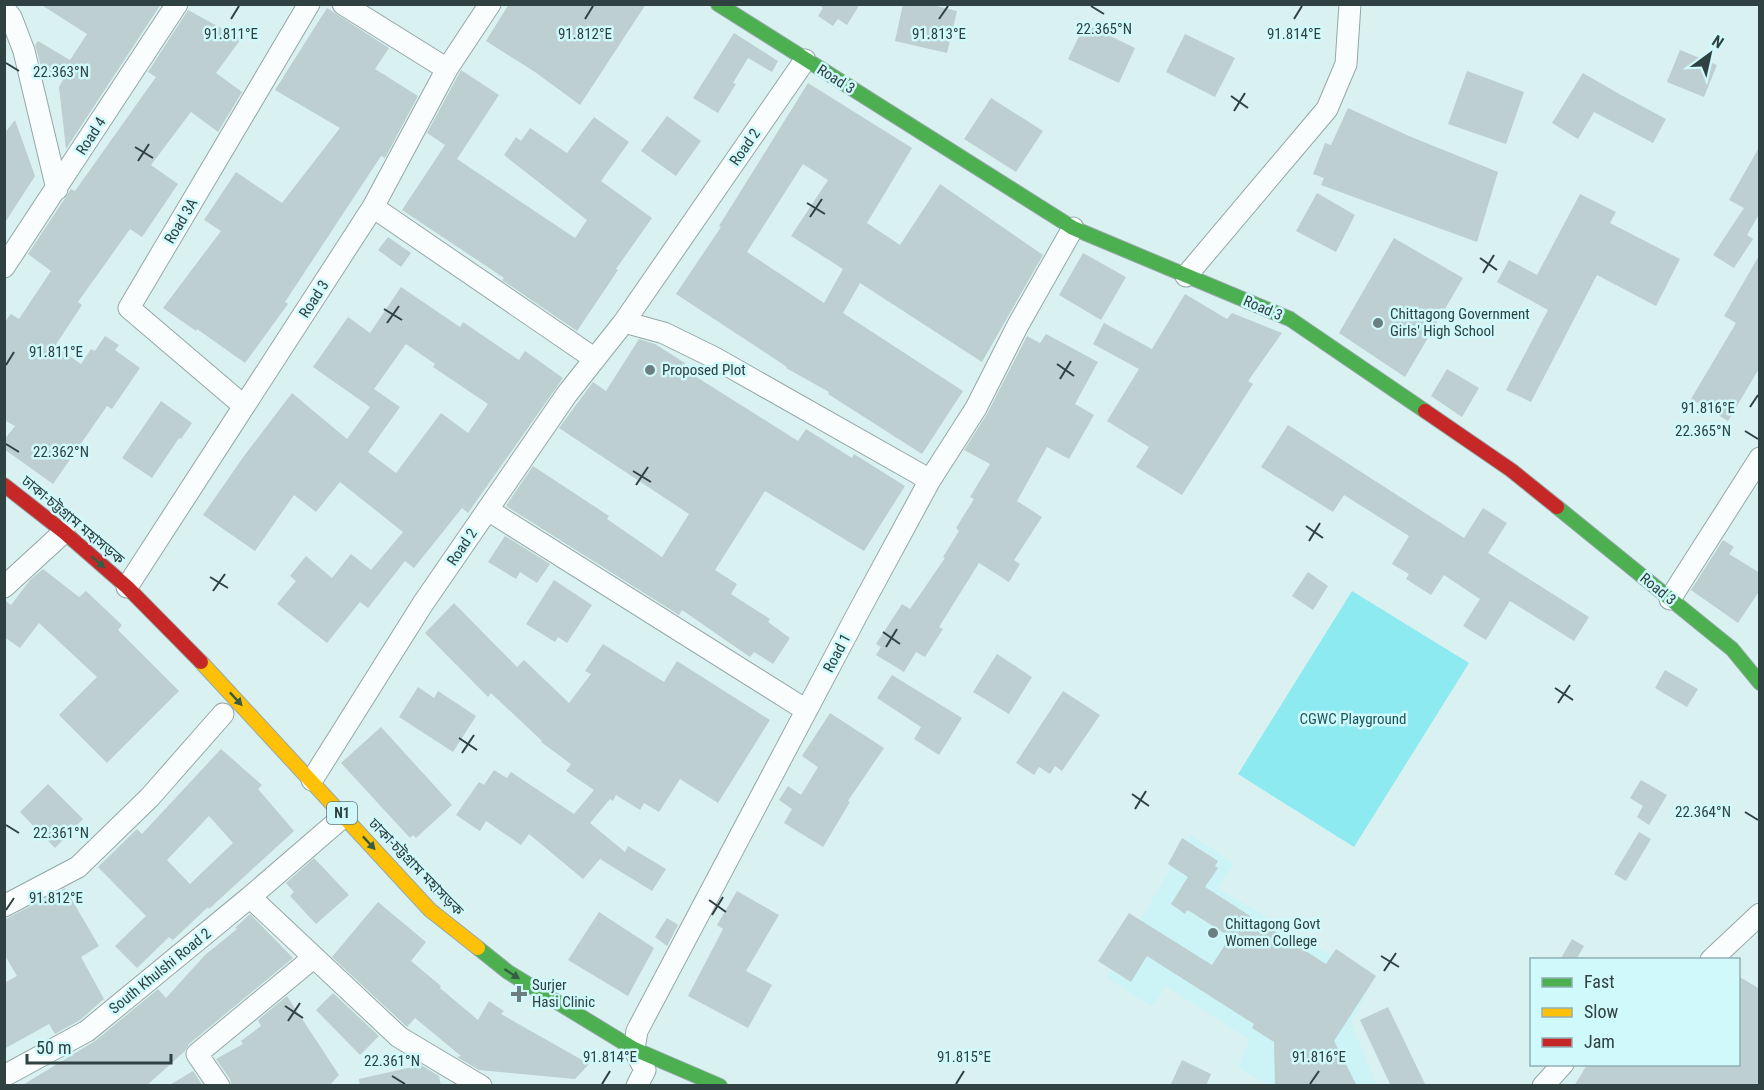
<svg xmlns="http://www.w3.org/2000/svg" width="1764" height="1090" font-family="'Roboto Condensed','Noto Sans Bengali',sans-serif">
	<rect width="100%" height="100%" fill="#daf1f2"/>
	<path fill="#ccf3f5" d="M1191 835 1234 863 1218 888 1373 980 1351 1023 1377 1085H1268L1238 1067 1250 1040 1166 986 1152 1007 1106 977Z"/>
	<path fill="#8deaf0" d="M1352 591 1469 663 1354 847 1238 774Z"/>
	<path fill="#bdcfd0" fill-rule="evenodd" d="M40 4H161L66 149 59 87 63 80 41 66 35 45 38 41 70 60 87 34Z
		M509 4H646L580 105 535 72 486 41Z
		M818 4H860L847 25 838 19 833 26 818 16 823 8Z
		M903 4H928L957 11 947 53 895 41Z
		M327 8 389 48 375 69 418 96 385 158 381 156 285 302 288 304 245 363 197 329 196 331 163 308 221 231 204 220 236 172 282 203 340 128 275 90Z
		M188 10 241 39 216 73 242 92 218 132 191 112 151 165 178 184 142 237 130 229 78 302 82 305 55 346 81 364 91 349 95 351 105 336 119 345 115 350 140 368 112 409 107 406 53 484 4 449V440L15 426 4 420V323L11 314 19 319 51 271 28 254 71 189 75 191 156 77 148 72Z
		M1085 24 1135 48 1119 83 1068 59Z
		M734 33 778 61 772 72 748 58 733 83 736 84 718 113 693 98Z
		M1185 34 1235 58 1215 97 1166 72Z
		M1680 50 1717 65 1704 97 1667 82Z
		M461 70 499 95 457 159 575 238 587 220 504 155 516 137 521 141 530 128 567 153 594 117 629 142 601 181 652 218 616 269 618 270 577 331 502 280 504 278 402 210 445 145 427 133Z
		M1467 71 1524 92 1506 144 1448 124Z
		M1583 73 1621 95 1666 119 1653 143 1594 112 1578 139 1552 123Z
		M808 83 912 148 867 223 900 245 940 184 1043 255 982 362 860 283 843 313 963 391 922 454 828 394 829 392 786 368 787 367 676 294 721 227 719 226ZM803 164 828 180 791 236 843 269 824 303 747 252Z
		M991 98 1043 131 1016 172 964 139Z
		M1348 108 1409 136 1498 172 1477 242 1321 185 1324 178 1313 174 1325 143 1331 145Z
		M667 116 701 141 676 176 641 151Z
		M15 120 35 176 4 224V134Z
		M1760 146V217L1758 216 1747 235 1753 239 1734 268 1713 255 1744 208 1729 200Z
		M1317 193 1355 215 1336 252 1296 231Z
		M1580 194 1616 212 1610 223 1680 259 1656 306 1597 275 1531 402 1506 390 1548 310 1497 282 1509 260 1537 275Z
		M388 237 411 253 401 267 378 250Z
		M1394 238 1463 278 1405 377 1339 333Z
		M1083 253 1126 277 1101 320 1059 295Z
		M1760 254V367L1728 421 1691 399 1736 323 1724 316Z
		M401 287 460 327 463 322 519 360 525 351 563 378 468 513 462 508 414 568 405 561 368 608 360 602 327 643 277 604 296 581 290 576 306 556 332 578 351 554 371 570 403 532 340 482 316 512 294 495 255 551 203 515 244 456 292 393 347 439 370 407 313 367 348 317 370 333ZM406 344 435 364 433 367 488 404 468 433 441 413 396 473 368 452 400 407 374 389Z
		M1185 294 1227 319 1232 313 1282 333 1248 381 1253 384 1182 495 1136 467 1149 447 1107 421 1139 369 1093 344 1104 323 1152 349Z
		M1046 334 1098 362 1075 404 1094 415 1069 459 1047 447 1017 501 1042 517 1014 560 1020 564 1009 582 979 563 939 627 943 629 925 657 916 652 904 672 876 655 881 647 876 644 902 604 910 609 945 558 943 557 959 531 956 528 974 499 970 497 990 464 964 450 987 414 1027 336 1040 343Z
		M639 339 655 344 685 363 682 368 798 441 806 429 852 458 854 454 905 486 864 551 765 491 715 570 737 584 731 594 770 619 768 622 790 638 773 664 754 652 750 657 682 610 679 615 506 506 533 466 609 516 607 519 662 557 689 514 559 428 593 382 606 391Z
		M1447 369 1479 388 1462 417 1431 396Z
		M161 401 192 423 181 439 179 438 152 478 122 458Z
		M1288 425 1464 538 1483 508 1507 523 1488 553 1589 617 1574 641 1510 601 1486 640 1463 626 1480 599 1444 575 1431 595 1406 579 1409 574 1392 564 1409 536 1344 495 1333 512 1261 467Z
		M505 536 550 564 537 583 520 572 516 579 488 562Z
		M1723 540 1734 547 1729 554 1760 573V590L1738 623 1691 590Z
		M43 569 79 597 86 591 122 625 118 630 179 691 107 763 59 715 97 677 39 623 20 648 4 637V600L11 605 30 580Z
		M1308 572 1328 586 1313 610 1292 596Z
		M554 580 592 605 567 643 558 637 555 642 526 624Z
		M454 603 517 667 524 660 569 703 591 674 585 671 603 644 664 682 677 661 770 720 718 803 680 779 659 812 644 803 640 810 616 795 613 801 610 799 590 823 625 852 628 846 666 869 652 891 600 859 583 879 529 834 521 845 486 821 480 831 456 815 479 782 484 785 494 770 507 778 511 772 574 814 594 790 566 771 571 764 541 742 542 741 491 693 488 697 425 633Z
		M997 654 1032 677 1009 714 973 692Z
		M1665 670 1698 689 1687 707 1655 688Z
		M892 675 962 718 939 755 914 739 921 727 877 698Z
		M418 687 434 698 438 691 476 716 453 752 399 717Z
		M1063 691 1100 715 1062 771 1055 766 1050 774 1039 767 1034 775 1016 763Z
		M830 713 884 748 848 801 850 802 823 847 784 823 792 809 779 800 788 786 801 795 818 767 802 756Z
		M381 727 452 805 416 838 413 835 410 838 341 763Z
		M221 749 262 785 258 789 294 831 209 909 208 907 173 940 169 937 137 968 115 946 146 916 98 867 137 829 142 834ZM209 816 233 843 190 884 167 860Z
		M1641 780 1667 795 1649 825 1637 817 1643 806 1630 798Z
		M48 784 83 819 55 848 20 812Z
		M1639 832 1651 839 1626 881 1614 874Z
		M1182 838 1218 861 1215 866 1218 868 1205 887 1326 964 1336 949 1376 976 1334 1041 1357 1086H1275L1274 1042 1252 1028 1254 1024 1147 956 1131 982 1098 961 1129 913 1212 965 1230 937 1191 912 1187 910 1185 914 1171 904 1188 877 1168 864Z
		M314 858 349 895 316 924 290 896 294 892 286 883Z
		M65 888 99 946 81 957 104 999 80 1020 55 1034 49 1024 4 1049V983L17 976 4 954V920Z
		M737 891 779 915 746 971 772 985 748 1028 688 996 723 929 717 925Z
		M378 902 426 942 411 961 441 986 440 988 478 1020 489 1001 504 1011 501 1014 589 1064 575 1079 479 1070 457 1057 461 1056 415 1018 407 1027 332 957Z
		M599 912 654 948 628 996 568 960Z
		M250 914 293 958 189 1044 185 1051 146 1086H21L95 1041 158 989 166 998 205 955 237 929 235 928Z
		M667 918 678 925 667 946 655 937Z
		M1572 939 1584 946 1576 960H1560Z
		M1738 976 1760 989V1086H1574L1587 1065H1738Z
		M333 993 379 1036 360 1055 316 1010Z
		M287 996 339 1075 329 1086H232L230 1079 216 1059 243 1044 241 1041 261 1026 258 1020Z
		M1388 1007 1426 1086H1391L1360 1020Z
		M1182 1060 1211 1074 1206 1086H1170Z
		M421 1065 439 1076 441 1086H360L359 1079Z
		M193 1071 203 1086H168Z"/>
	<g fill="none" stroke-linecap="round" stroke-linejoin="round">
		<defs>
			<path id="street" d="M343 4 447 69
				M4 9 11 17 24 51 57 189
				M373 207 595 359
				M4 267 177 4
				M1186 276 1327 109 1346 64 1350 4
				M624 322 805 60
				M244 406 129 308 309 4
				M488 510 806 710
				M4 587 64 532
				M127 587 373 207 447 69 490 4
				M1670 599 1760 458
				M312 780 422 605 567 394 624 322 664 333 713 357 930 480
				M344 816 250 897 399 1037 481 1086
				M4 906 78 867 150 797 223 714
				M1711 960 1760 914
				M4 1076 87 1031 250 897
				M219 1086 197 1054 313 958
				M637 1086 645 1070 634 1049 637 1031 859 611 930 480 976 408 1018 325 1073 228
				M1543 1086 1563 1064"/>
			<path id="fast" d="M718 4 1073 228 1290 319 1425 411
				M1557 507 1732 649 1760 683
				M478 948 508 972 634 1049 720 1086"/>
			<path id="slow" d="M201 662 430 910 478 948"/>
			<path id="jam" d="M1425 411 1511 470 1557 507
				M4 485 64 532 127 587 201 662"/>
		</defs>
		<use href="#street" stroke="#95a7a8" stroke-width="23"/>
		<use href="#fast" stroke="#95a7a8" stroke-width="16"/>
		<use href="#slow" stroke="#95a7a8" stroke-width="16"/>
		<use href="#jam" stroke="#95a7a8" stroke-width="16"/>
		<use href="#street" stroke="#f9fdfd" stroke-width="21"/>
		<use href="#fast" stroke="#4caf50" stroke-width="14"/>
		<use href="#slow" stroke="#ffc107" stroke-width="14"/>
		<use href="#jam" stroke="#c62828" stroke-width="14"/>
	</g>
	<defs><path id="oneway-solid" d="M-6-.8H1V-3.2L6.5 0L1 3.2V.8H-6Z" transform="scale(1.5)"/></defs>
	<g fill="#375c46">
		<use href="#oneway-solid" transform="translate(98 562) rotate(41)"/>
		<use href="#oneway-solid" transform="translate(236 699) rotate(47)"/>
		<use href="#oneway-solid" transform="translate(369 843) rotate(47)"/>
		<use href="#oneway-solid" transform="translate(512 974) rotate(33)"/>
	</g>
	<path fill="none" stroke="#304142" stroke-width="2" d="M1091 6 1104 14M231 19 239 6M585 19 593 6M939 19 948 6M1294 19 1302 6M6 63 19 71M1231 96 1248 108M1234 111 1245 93M135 147 153 158M138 161 149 144M807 203 825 214M810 217 822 199M1480 258 1497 270M1483 273 1494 255M384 309 402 320M387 323 399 306M1057 364 1074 376M6 365 14 352M1060 379 1071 361M1750 407 1758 395M1745 431 1758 439M6 444 19 452M633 471 651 482M636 485 648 467M1306 526 1323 538M1309 541 1320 523M210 577 228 588M213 591 225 574M883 632 900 644M886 647 897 629M1555 688 1573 700M1558 703 1570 685M459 738 477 750M462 753 474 735M1132 794 1149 806M1135 809 1146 791M1745 812 1758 820M6 825 19 833M709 900 726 912M6 910 14 898M712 915 723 897M1381 956 1399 967M1384 971 1396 953M285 1006 303 1018M288 1021 300 1003M392 1076 405 1084M602 1084 610 1071M956 1084 964 1071M1310 1084 1319 1071"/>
	<g fill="#6c7f80" stroke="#d0f9fc" stroke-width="2">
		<circle cx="1378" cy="323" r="6"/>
		<circle cx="650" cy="370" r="6"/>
		<circle cx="1213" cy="933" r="6"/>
		<path d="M516 985h6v6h6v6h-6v6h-6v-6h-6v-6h6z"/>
	</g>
	<g text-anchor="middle" stroke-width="5" stroke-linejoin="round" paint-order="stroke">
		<rect fill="#d0f9fc" stroke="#60787a" stroke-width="1.5" x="327" y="802" width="30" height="22" rx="4.5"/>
		<g font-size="14" font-weight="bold" fill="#304142">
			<text x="342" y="818">N1</text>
		</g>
		<g font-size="15" fill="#304142" stroke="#d0f9fc">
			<text transform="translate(836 79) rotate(32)" y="5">Road 3</text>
			<text transform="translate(91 136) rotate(-57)" y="5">Road 4</text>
			<text transform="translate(745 147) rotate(-55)" y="5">Road 2</text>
			<text transform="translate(181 221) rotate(-59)" y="5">Road 3A</text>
			<text transform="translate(314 299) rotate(-57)" y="5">Road 3</text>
			<text transform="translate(1263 308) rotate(23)" y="5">Road 3</text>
			<text transform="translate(73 520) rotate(40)" y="5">ঢাকা-চট্টগ্রাম মহাসড়ক</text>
			<text transform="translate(462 547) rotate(-56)" y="5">Road 2</text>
			<text transform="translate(1658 589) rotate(39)" y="5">Road 3</text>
			<text transform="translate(837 653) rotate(-62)" y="5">Road 1</text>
			<text transform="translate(416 867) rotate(46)" y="5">ঢাকা-চট্টগ্রাম মহাসড়ক</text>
			<text transform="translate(160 971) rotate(-39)" y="5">South Khulshi Road 2</text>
		</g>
		<g font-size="15" fill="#304142" stroke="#d0f9fc" text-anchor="start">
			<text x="1390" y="319">Chittagong Government<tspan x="1390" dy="17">Girls' High School</tspan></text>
			<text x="662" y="375">Proposed Plot</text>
			<text x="1225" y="929">Chittagong Govt<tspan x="1225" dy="17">Women College</tspan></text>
			<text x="532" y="990">Surjer<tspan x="532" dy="17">Hasi Clinic</tspan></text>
		</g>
		<g font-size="15" fill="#16575c" stroke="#d0f9fc">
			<text x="1353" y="724">CGWC Playground</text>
		</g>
	</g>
	<g font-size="15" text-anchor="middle" fill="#304142" stroke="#d0f9fc" stroke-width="5" stroke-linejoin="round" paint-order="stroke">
		<text x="1104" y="34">22.365°N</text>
		<text x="1294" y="39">91.814°E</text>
		<text x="231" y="39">91.811°E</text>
		<text x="585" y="39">91.812°E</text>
		<text x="939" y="39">91.813°E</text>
		<text x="61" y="77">22.363°N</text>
		<text x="56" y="357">91.811°E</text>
		<text x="1708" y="413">91.816°E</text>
		<text x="1703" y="436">22.365°N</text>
		<text x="61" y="457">22.362°N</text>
		<text x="1703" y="817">22.364°N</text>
		<text x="61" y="838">22.361°N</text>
		<text x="56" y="903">91.812°E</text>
		<text x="610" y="1062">91.814°E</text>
		<text x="964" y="1062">91.815°E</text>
		<text x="1319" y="1062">91.816°E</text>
		<text x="392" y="1066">22.361°N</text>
	</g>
	<rect width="1764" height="1090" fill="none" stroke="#304142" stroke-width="12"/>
	<rect x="1530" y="958" width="210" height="108" fill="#d0f9fc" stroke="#90afb2" stroke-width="1.5"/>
	<rect x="1542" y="978" width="30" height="9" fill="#4caf50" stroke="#90afb2" stroke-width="1.5"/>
	<text x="1584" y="988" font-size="18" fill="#304142">Fast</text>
	<rect x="1542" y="1008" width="30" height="9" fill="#ffc107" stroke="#90afb2" stroke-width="1.5"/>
	<text x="1584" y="1018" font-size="18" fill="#304142">Slow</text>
	<rect x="1542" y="1038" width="30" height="9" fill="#c62828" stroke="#90afb2" stroke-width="1.5"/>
	<text x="1584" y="1048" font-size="18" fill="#304142">Jam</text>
	<g transform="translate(1710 54) rotate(33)" stroke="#d0f9fc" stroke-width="4.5" paint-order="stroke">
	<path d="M0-4.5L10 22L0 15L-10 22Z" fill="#304142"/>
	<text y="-9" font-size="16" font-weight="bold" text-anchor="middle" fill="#304142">N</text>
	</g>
	<path d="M27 1054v9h144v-9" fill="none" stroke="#304142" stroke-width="3"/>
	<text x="36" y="1054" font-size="18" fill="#304142" stroke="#d0f9fc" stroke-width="4.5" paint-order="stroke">50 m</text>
</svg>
